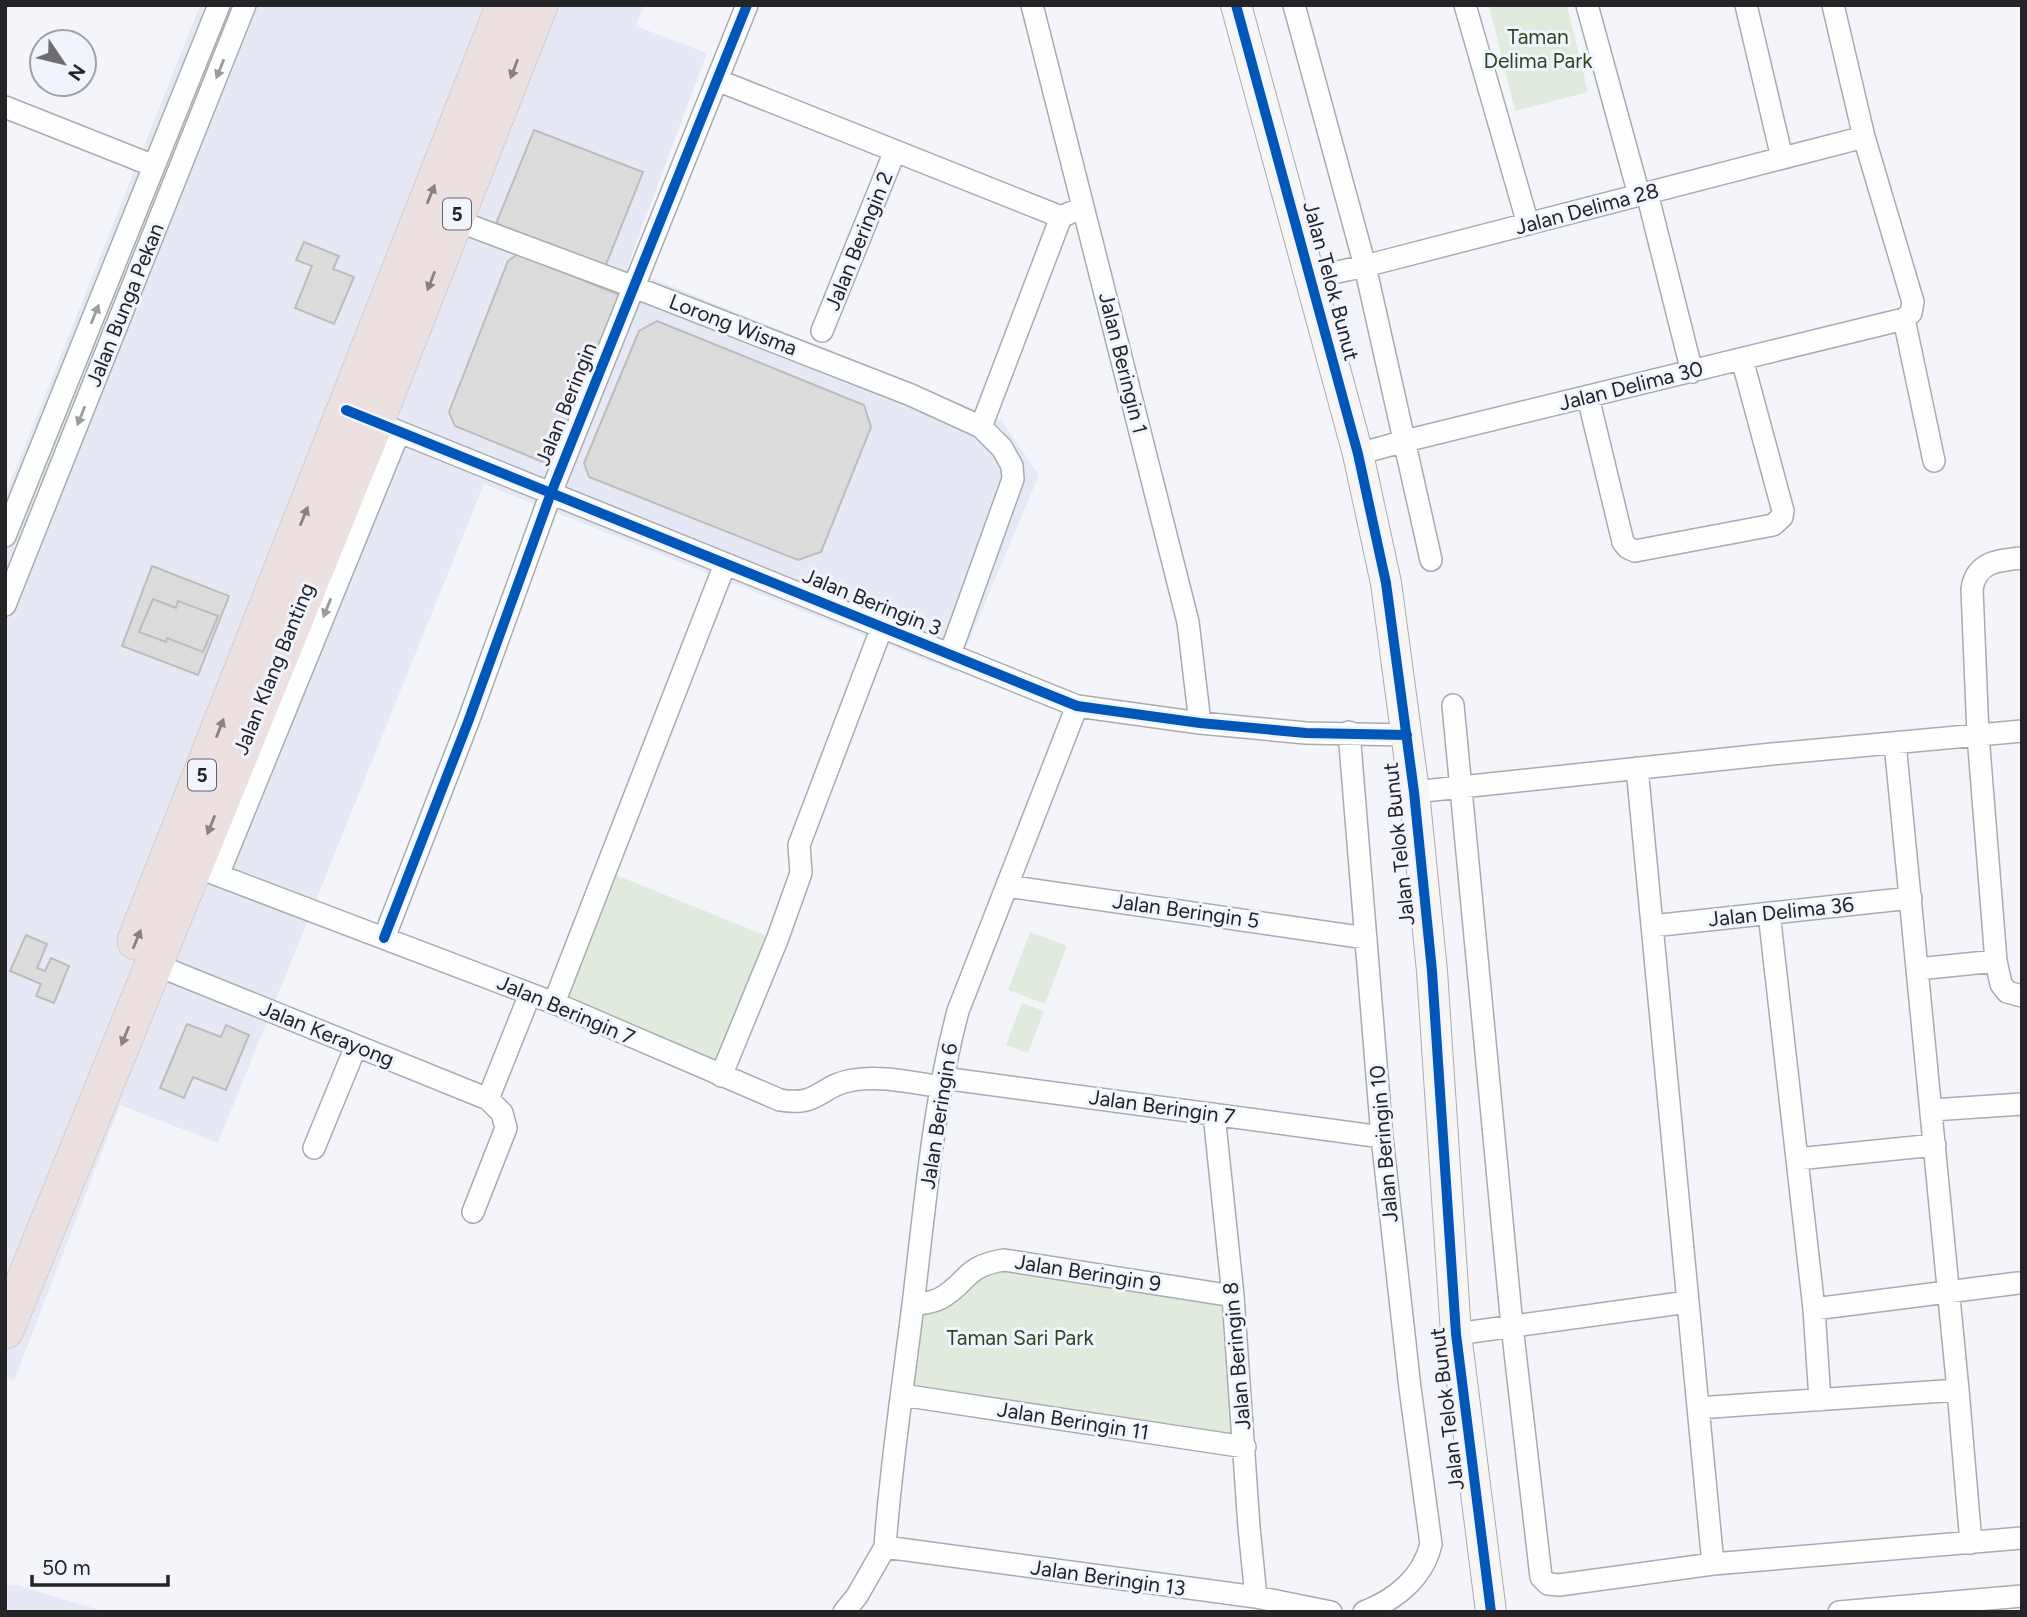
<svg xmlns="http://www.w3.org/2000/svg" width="2027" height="1617" font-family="Figtree,sans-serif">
	<rect width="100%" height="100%" fill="#f4f5fa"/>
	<path fill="#e6e9f5" d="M200 5H644L636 26 707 53 627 268 1001 420 1039 475 956 672 484 484 218 1143 120 1105 14 1381 5 1377V496Z
		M5 1584 17 1585 106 1612H5Z"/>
	<path fill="#e0ebde" d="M1489 5H1567L1588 92 1515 111Z
		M606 871 777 940 721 1076 554 1003Z
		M1030 932 1067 946 1045 1004 1008 990Z
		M1022 1003 1044 1011 1028 1053 1006 1045Z
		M982 1267 1230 1295 1243 1443 906 1396 917 1305Z"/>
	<path fill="#dddcdd" stroke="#bdbcbd" stroke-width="2" d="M534 130 643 172 605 267 496 224Z
		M304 242 339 256 333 269 354 277 334 324 295 308 312 266 296 260Z
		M518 254 620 295 556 457 543 462 455 426 449 412 508 261Z
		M657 321 864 405 871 427 821 552 798 560 589 477 584 463 639 331Z
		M152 566 229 596 198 675 122 646Z
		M153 599 176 608 178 601 218 616 203 652 167 638 166 642 139 632Z
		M26 935 47 944 37 968 45 971 51 958 69 966 54 1003 36 996 41 984 10 971Z
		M187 1024 221 1037 226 1025 249 1035 226 1090 193 1077 184 1098 160 1088Z"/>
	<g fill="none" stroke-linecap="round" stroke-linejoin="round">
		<defs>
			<path id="street" d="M1032 5 1188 622 1200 723
				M1294 5 1365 266 1431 560
				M1465 5 1528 224
				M1587 5 1639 195
				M1746 5 1782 158
				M1833 5 1864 137 1913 302 1911 313 1904 319
				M717 80 1061 217 1083 207
				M5 107 154 166
				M1647 193 1692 372
				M455 220 634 287 911 395 981 427 1002 448 1012 466 1013 479 950 654
				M1310 278 1365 266 1864 137
				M1904 319 1934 461
				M822 331 895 151
				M1588 397 1623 542 1628 548 1635 551 1773 525 1782 517 1783 511 1742 359
				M365 418 1077 706 1200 723 1306 733 1407 735
				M981 427 1061 217
				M1358 454 1405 441 1904 319
				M5 536 219 5
				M5 605 245 5
				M1453 705 1512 1326 1541 1577 1548 1584 1559 1585 1713 1564 2022 1538
				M1349 732 1382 1137 1410 1388 1431 1544C1423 1578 1395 1600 1364 1612
				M1895 743 1958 1390
				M1637 768 1713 1564
				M1414 792 1772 754 2022 731
				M194 866 554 1003 780 1100C820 1107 820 1085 853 1080 881 1075 913 1083 942 1087
				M218 875 399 432
				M1007 886 1366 938
				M1769 913 1814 1309 1820 1400
				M1652 926 1911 898
				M384 938 468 722 551 493 747 5
				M1996 961 2001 984 2007 992 2022 996
				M154 964 488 1099 502 1113 506 1128 473 1212
				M1918 969 1996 961 1978 735 1972 589C1976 562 1998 560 2022 558
				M554 1003 725 564
				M721 1076 777 940 801 873 799 845 882 627
				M943 1078 1382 1137
				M488 1099 530 994
				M1932 1110 2022 1104
				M1214 1114 1233 1296 1249 1527 1256 1597
				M314 1148 356 1046
				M1797 1159 1935 1145
				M913 1305C922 1303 932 1303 941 1298 968 1283 964 1266 1004 1260L1233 1296
				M1814 1309 2018 1283
				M1456 1334 1688 1302
				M902 1395 1245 1447
				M1698 1408 1958 1390 1971 1543
				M885 1547 1256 1597 1331 1612
				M844 1612 857 1596 885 1547C891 1460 905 1374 915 1288 926 1196 934 1101 958 1011L1077 706
				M1839 1612 2022 1596"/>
			<path id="secondary" d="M1236 5 1358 454 1386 583 1414 792 1432 971 1456 1334 1491 1612"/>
			<path id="highway" d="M136 941 505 5
				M5 1330 387 392 539 5"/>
		</defs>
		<use href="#street" stroke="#aaabaf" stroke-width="24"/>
		<use href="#secondary" stroke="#aaabaf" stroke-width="32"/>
		<use href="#highway" stroke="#cfcfd2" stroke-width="39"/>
		<use href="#street" stroke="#fdfefe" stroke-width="21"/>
		<use href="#secondary" stroke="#f8f5f5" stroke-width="30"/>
		<use href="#highway" stroke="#ece0e0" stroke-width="37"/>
		<defs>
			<path id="cycleway" d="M1236 5 1358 454 1386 583 1414 792 1432 971 1456 1334 1491 1612
				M346 410 1077 706 1200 723 1306 733 1407 735
				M384 938 468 722 551 493 747 5"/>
		</defs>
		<use href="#cycleway" stroke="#f1f3fd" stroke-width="15"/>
		<use href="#cycleway" stroke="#0057b8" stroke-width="10"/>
	</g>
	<defs><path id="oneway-solid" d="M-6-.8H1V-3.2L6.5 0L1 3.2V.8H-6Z" transform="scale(1.75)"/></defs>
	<g fill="#9b9c9e">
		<use href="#oneway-solid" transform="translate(220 69) rotate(112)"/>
		<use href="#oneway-solid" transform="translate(95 314) rotate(-68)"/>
		<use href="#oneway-solid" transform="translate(81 416) rotate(112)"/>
		<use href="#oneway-solid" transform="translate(327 608) rotate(112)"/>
	</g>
	<g fill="#888284">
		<use href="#oneway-solid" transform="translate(514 69) rotate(111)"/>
		<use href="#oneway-solid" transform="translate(431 194) rotate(-68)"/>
		<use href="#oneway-solid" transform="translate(431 281) rotate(111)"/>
		<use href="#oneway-solid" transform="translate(304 516) rotate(-68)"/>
		<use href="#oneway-solid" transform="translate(220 728) rotate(-69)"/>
		<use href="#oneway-solid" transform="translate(211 825) rotate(112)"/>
		<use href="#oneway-solid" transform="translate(137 939) rotate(-68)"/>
		<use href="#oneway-solid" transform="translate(125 1036) rotate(112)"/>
	</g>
	<g text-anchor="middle" stroke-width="6" stroke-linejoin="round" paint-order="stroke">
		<g fill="#f1f3fd" stroke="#626268" stroke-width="2">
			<rect x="443" y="198.5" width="28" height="31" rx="5"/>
			<rect x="188" y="759.5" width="28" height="31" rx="5"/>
		</g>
		<g font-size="19" font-weight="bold" fill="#242428">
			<text x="457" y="221">5</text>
			<text x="202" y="782">5</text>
		</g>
		<g font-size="21" fill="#2b481f" stroke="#f1f3fd">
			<text x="1538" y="44">Taman<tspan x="1538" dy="24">Delima Park</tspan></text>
			<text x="1020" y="1345">Taman Sari Park</text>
		</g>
		<g font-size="21" fill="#242428" stroke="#f1f3fd">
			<text transform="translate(1587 209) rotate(-15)" y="7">Jalan Delima 28</text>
			<text transform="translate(859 241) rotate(-68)" y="7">Jalan Beringin 2</text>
			<text transform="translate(1331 281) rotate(75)" y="7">Jalan Telok Bunut</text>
			<text transform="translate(125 305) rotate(-68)" y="7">Jalan Bunga Pekan</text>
			<text transform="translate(733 325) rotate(21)" y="7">Lorong Wisma</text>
			<text transform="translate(1123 363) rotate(76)" y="7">Jalan Beringin 1</text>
			<text transform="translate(1631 386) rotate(-14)" y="7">Jalan Delima 30</text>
			<text transform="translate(566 404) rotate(-68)" y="7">Jalan Beringin</text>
			<text transform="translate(872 602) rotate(22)" y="7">Jalan Beringin 3</text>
			<text transform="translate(274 669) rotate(-68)" y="7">Jalan Klang Banting</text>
			<text transform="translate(1399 844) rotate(-96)" y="7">Jalan Telok Bunut</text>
			<text transform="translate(1186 911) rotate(8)" y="7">Jalan Beringin 5</text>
			<text transform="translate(1781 912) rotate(-6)" y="7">Jalan Delima 36</text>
			<text transform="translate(566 1010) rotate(23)" y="7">Jalan Beringin 7</text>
			<text transform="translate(327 1034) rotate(22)" y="7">Jalan Kerayong</text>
			<text transform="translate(1162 1107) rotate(8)" y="7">Jalan Beringin 7</text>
			<text transform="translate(939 1116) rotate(-81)" y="7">Jalan Beringin 6</text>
			<text transform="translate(1384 1144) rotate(-95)" y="7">Jalan Beringin 10</text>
			<text transform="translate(1088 1273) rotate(9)" y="7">Jalan Beringin 9</text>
			<text transform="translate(1237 1356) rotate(-95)" y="7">Jalan Beringin 8</text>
			<text transform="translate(1447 1409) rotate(-97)" y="7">Jalan Telok Bunut</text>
			<text transform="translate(1073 1421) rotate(9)" y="7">Jalan Beringin 11</text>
			<text transform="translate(1108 1578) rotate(8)" y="7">Jalan Beringin 13</text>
		</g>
	</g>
	<rect width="2027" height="1617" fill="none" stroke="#242428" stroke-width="14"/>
	<g transform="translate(63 63) rotate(125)"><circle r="33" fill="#f1f3fd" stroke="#9fa0a8" stroke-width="2"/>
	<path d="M0-5L12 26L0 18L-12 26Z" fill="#6d6d72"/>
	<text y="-10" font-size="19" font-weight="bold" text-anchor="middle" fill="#242428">N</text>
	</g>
	<path d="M32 1575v10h136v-10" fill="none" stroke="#242428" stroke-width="3.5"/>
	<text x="42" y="1575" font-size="21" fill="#242428" stroke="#f1f3fd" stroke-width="5" paint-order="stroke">50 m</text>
</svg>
